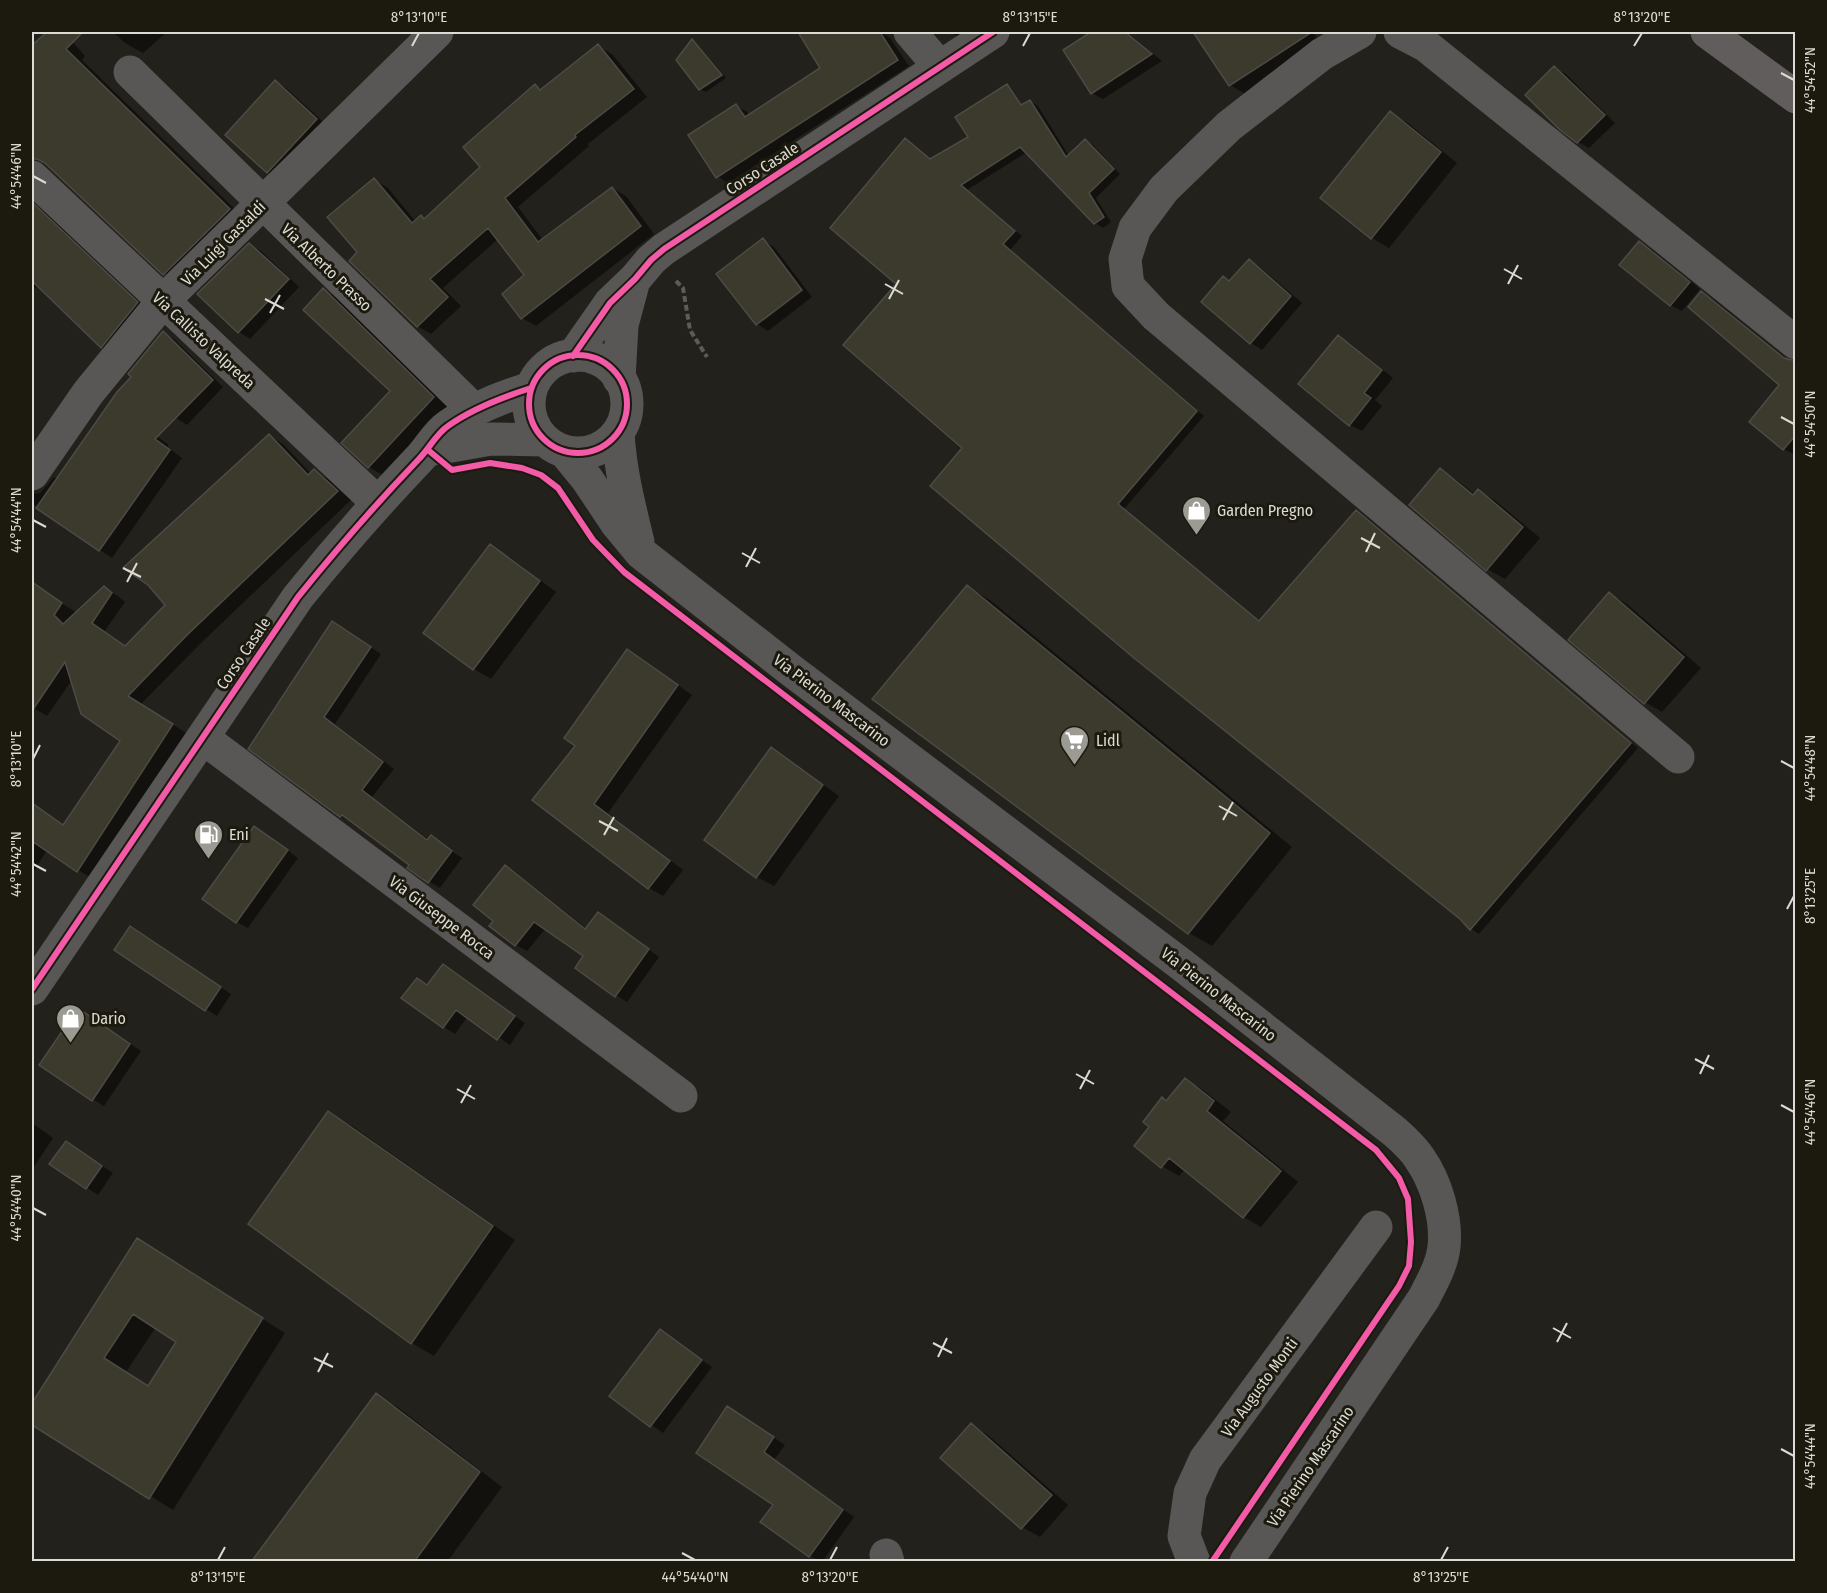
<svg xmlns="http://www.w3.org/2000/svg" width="1827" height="1593" font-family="'Fira Sans Condensed',sans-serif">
	<rect width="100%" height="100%" fill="#22211c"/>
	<path fill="#0007" fill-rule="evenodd" d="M49 32H58L70 39 85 56 82 60 246 220 181 283 164 273 32 143V47Z
		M113 32H167L143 53 125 43Z
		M800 32H880L890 38 909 66 728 183 717 176 736 106 747 112 750 116 822 69Z
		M949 32H967L959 37Z
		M1093 32H1127L1162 61 1103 99 1092 93 1065 50Z
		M1195 32H1313L1322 46 1247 95 1230 85Z
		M692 41 697 44 726 78 706 92 700 89 678 60Z
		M598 46 612 54 647 97 588 144 589 146 518 207 543 240 612 188 626 196 654 234 536 326 522 318 526 275 498 239 443 288 461 306 431 334 417 326 359 252 374 180 388 188 416 222 421 217 425 219 482 167 536 86 543 90Z
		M1555 68 1566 74 1615 123 1589 148 1578 142Z
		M275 82 286 88 328 126 279 178 267 172Z
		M1030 101 1038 106 1069 156 1085 141 1093 145 1120 174 1096 198 1111 222 1103 228 1095 223 1027 152 967 190 1022 236 1010 250 1204 416 1124 509 1260 621 1356 512 1364 516 1638 748 1479 934 1471 929 964 448 898 284 905 140 932 160Z
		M1390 113 1408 123 1457 163 1389 248 1372 238 1322 198Z
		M34 206 45 212 148 310 113 353 102 347 38 285 32 291V208Z
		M763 240 774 247 812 297 768 331 757 324Z
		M1639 243 1651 249 1700 289 1682 311 1670 305Z
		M249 245 261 251 299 287 250 339 239 332Z
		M1249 261 1260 267 1302 303 1262 350 1251 343 1224 278 1231 282Z
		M324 290 341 300 451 408 386 477 369 467 392 391Z
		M1702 293 1713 299 1792 363H1796L1795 455 1784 449 1782 385Z
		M163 333 174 339 223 387 187 425 176 418 130 374Z
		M1339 337 1350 343 1393 378 1375 400 1382 406 1362 431 1350 425 1300 384Z
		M123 412 169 445 167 447 182 458 112 558 32 503V494L40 493 54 477 57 479Z
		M270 436 283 444 311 474 315 471 328 479 351 500 200 644 141 704 186 733 91 878 47 850 32 874V803L64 826 122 740 72 680 47 716 32 707V584L77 613 104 588 118 596 125 602 104 632 126 647 167 605Z
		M1440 470 1457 480 1476 495 1478 491 1496 501 1540 538 1505 579 1487 569Z
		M490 546 508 556 556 592 491 679 474 669 425 633Z
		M967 587 990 600 1292 847 1212 946 1189 933 875 699Z
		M1610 594 1627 604 1701 668 1662 712 1645 702Z
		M344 630 381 654 335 724 394 769 372 797 429 840 431 837 462 858 440 888 428 881 411 865 341 816 250 748Z
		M641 659 692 695 608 813 683 870 663 896 649 888 534 799Z
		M771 749 788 759 839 796 774 886 757 877Z
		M266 834 298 858 248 928 237 922Z
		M506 867 517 874 587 929 609 920 659 957 627 1002 616 995 585 955 546 928 527 951 516 945 495 921Z
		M142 934 231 994 217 1016 206 1009Z
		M444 966 525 1023 510 1045 468 1016 455 1034 444 1027 428 986Z
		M90 1016 141 1051 104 1106 92 1099Z
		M1186 1080 1203 1090 1231 1112 1223 1121 1298 1182 1261 1227 1244 1217 1185 1169 1179 1176 1162 1166 1167 1102Z
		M329 1113 352 1126 515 1240 434 1356 412 1343Z
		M32 1123 53 1138 32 1170Z
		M77 1149 113 1173 98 1195 52 1164Z
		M137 1240 285 1333 173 1510 32 1423V1406ZM156 1327 178 1342 149 1387 126 1372Z
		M661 1331 712 1367 663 1433 611 1396Z
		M376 1395 399 1408 502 1487 447 1562H253Z
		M739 1414 785 1445 774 1460 854 1517 822 1562 810 1556 762 1522 775 1505Z
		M971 1425 988 1435 1068 1505 1040 1537 1022 1527Z"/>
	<path fill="#3c3a2c" stroke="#4c4b46" stroke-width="1.5" fill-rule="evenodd" d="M47 32H83L66 49 230 209 163 275 45 163 37 159H32V45Z
		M798 32H880L898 60 716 178 688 135 736 104 745 117 820 68Z
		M1091 32H1125L1152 54 1091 94 1063 50Z
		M1193 32H1312L1229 86Z
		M692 39 722 75 699 90 676 60Z
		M598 44 634 89 575 135 576 137 505 198 538 242 612 187 641 226 521 319 502 294 524 275 488 228 430 279 448 297 417 327 349 261 357 252 327 217 374 178 412 223 421 215 424 219 480 167 463 147 535 84 540 90Z
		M1554 66 1605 115 1577 143 1560 130 1525 95Z
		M275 80 317 119 267 173 225 135Z
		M1007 84 1021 105 1030 100 1066 157 1085 139 1114 169 1089 193 1104 217 1094 224 1020 147 961 185 1015 231 1003 244 1197 411 1118 504 1259 621 1356 510 1631 743 1470 930 1460 919 1134 658 930 486 962 448 843 345 896 284 830 228 905 138 930 159 968 137 955 117Z
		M1390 111 1441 152 1371 239 1320 198Z
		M32 202 138 302 101 348 32 281Z
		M763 238 802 290 756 325 716 274Z
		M1639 241 1690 282 1670 306 1619 265Z
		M249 243 289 279 238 333 197 294Z
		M1249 259 1291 296 1250 344 1201 302 1223 276 1229 281Z
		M323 288 434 397 368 468 341 443 390 391 303 310Z
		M1701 291 1784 358 1796 361V435L1783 450 1749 422 1779 385 1688 307Z
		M163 331 213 380 155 439 170 450 99 551 36 508 117 392 131 377 128 374Z
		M1338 335 1382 370 1364 393 1371 398 1349 426 1298 384Z
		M269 434 308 475 314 469 338 491 186 636 128 696 173 724 77 872 32 841V803L63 825 120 741 81 714 65 662 32 711V582L62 603 54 615 63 624 104 586 112 593 92 623 125 646 165 605 148 585 123 568Z
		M1440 468 1473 495 1478 489 1523 527 1486 571 1409 505Z
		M490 544 540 581 473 670 423 633Z
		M967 585 1270 833 1188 934 872 699Z
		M1609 592 1684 657 1644 704 1568 640Z
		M332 621 371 647 324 717 383 762 362 790 427 840 431 835 452 851 428 883 407 868 409 865 342 815 340 817 248 749Z
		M627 649 678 685 594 804 670 861 648 889 532 800 575 746 564 738Z
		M771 747 823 785 756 878 704 840Z
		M254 826 288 850 236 923 202 899Z
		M505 865 585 929 598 912 649 949 615 997 575 968 583 956 534 922 515 946 489 926 493 921 473 905Z
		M130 926 221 987 205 1011 114 950Z
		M443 964 515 1016 497 1040 456 1010 443 1028 401 998 417 978 427 985Z
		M78 1008 130 1044 92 1101 39 1065Z
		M1185 1078 1214 1101 1207 1111 1281 1171 1243 1218 1169 1158 1161 1168 1134 1146 1149 1127 1143 1122 1162 1097 1166 1101Z
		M328 1111 493 1226 411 1344 248 1224Z
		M66 1141 102 1166 86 1189 49 1164Z
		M137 1238 263 1318 149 1499 32 1425V1403ZM133 1314 176 1342 148 1386 104 1358Z
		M660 1329 702 1360 650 1427 609 1396Z
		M376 1393 480 1472 414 1562H251Z
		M727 1406 774 1437 764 1452 843 1510 809 1557 760 1522 773 1505 696 1453Z
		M971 1423 1052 1495 1021 1529 940 1458Z"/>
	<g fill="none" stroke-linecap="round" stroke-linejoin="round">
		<path stroke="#5e5c5b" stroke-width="4" stroke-dasharray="6 3" stroke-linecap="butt" d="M676 281 683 288 690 330 707 357"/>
		<path stroke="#595756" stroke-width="33" d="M910 32 940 67
			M1360 32 1322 54 1229 126 1164 189 1135 228 1125 259 1128 286 1156 316 1678 757
			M1400 32 1425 45 1796 343
			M130 72 474 410
			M32 177 378 503
			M529 404a49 49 0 1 1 98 0a49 49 0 1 1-98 0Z
			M573 356 610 303 635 279 651 260 664 249 993 32
			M619 379 622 325 633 284
			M618 432C620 470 629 505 638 542
			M428 450 491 439 544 440
			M565 452 587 479 617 524 641 553 792 671 1182 965 1395 1132C1404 1140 1414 1149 1420 1159 1436 1182 1447 1218 1444 1247 1442 1265 1432 1282 1424 1298L1246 1562
			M32 474 88 393 163 301 437 32
			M203 738 681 1096
			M32 989 298 597C336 550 376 504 418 460 429 449 436 434 448 426 473 408 503 397 531 388
			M886 1555 888 1562
			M1194 1562 1184 1536 1190 1493 1205 1460 1376 1227"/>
		<path stroke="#615d5c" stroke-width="33" d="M1707 32 1796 97"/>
		<defs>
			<path id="cycleway" d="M529 404a49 49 0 1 1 98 0a49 49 0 1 1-98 0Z
				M573 356 610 303 635 279 651 260 664 249 993 32
				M428 450 452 470 490 463 522 468 541 475 558 488 593 540 624 572 1376 1150 1399 1178 1408 1199 1411 1242 1409 1266 1399 1286 1212 1562
				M32 989 298 597C336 550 376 504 418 460 429 449 436 434 448 426 473 408 503 397 531 388"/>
		</defs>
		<use href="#cycleway" stroke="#1c1a0f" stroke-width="10"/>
		<use href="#cycleway" stroke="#f35aa7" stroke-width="6"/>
	</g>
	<path fill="none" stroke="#dcdbd3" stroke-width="2" d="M412 46 419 33M1023 46 1030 33M1634 46 1642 33M1781 73 1794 80M33 176 46 183M1504 269 1522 279M885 284 903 294M1508 284 1518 265M265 299 284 309M889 299 899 280M270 313 280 295M1781 417 1794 424M33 520 46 527M1361 538 1380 548M1366 552 1375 533M742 553 760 563M746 567 756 548M123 568 141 577M127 582 137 563M33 759 40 745M1781 761 1794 768M1219 806 1237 816M1223 820 1233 802M599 821 618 831M604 835 614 817M33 864 46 871M1787 909 1794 896M1695 1059 1714 1069M1076 1074 1094 1084M1700 1074 1709 1055M457 1089 475 1099M1080 1089 1090 1070M461 1103 471 1085M1781 1105 1794 1112M33 1208 46 1215M1553 1328 1571 1338M1557 1342 1567 1323M933 1343 952 1353M938 1357 947 1338M314 1358 333 1367M318 1372 328 1353M1781 1449 1794 1456M682 1553 695 1560M218 1560 225 1547M830 1560 837 1547M1441 1560 1448 1547"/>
	<defs>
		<symbol id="shop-pin" viewBox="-11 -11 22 30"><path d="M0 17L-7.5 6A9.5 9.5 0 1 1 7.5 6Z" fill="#9b9a93" stroke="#1c1a0f"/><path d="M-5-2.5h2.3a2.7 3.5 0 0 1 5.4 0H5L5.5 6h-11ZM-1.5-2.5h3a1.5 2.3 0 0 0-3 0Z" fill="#fff"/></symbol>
		<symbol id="supermarket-pin" viewBox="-11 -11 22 30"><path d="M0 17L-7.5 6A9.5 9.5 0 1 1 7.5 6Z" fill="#9b9a93" stroke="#1c1a0f"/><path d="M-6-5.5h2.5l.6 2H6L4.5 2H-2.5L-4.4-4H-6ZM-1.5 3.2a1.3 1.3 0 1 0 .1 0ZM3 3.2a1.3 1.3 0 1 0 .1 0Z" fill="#fff"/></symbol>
		<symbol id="fuel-pin" viewBox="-11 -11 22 30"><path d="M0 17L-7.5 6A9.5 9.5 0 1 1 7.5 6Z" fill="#9b9a93" stroke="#1c1a0f"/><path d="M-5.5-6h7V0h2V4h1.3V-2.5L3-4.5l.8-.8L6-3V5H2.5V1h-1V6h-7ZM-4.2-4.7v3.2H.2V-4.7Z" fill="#fff"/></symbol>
	</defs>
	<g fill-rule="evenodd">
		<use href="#shop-pin" x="1180" y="494" width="33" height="45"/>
		<use href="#supermarket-pin" x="1058" y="724" width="33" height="45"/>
		<use href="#fuel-pin" x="192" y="818" width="33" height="45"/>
		<use href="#shop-pin" x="54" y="1002" width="33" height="45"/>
	</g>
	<g text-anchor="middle" stroke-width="6" stroke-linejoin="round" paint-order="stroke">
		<g font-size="16" fill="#dcdbd3" stroke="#1c1a0f">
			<text transform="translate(762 168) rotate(-33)" y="6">Corso Casale</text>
			<text transform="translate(223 243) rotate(-45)" y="6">Via Luigi Gastaldi</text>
			<text transform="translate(327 267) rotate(44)" y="6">Via Alberto Prasso</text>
			<text transform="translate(204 340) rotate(43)" y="6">Via Callisto Valpreda</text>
			<text transform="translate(243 653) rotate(-56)" y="6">Corso Casale</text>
			<text transform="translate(832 700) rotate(37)" y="6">Via Pierino Mascarino</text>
			<text transform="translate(442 917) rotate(37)" y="6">Via Giuseppe Rocca</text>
			<text transform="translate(1219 994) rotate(38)" y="6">Via Pierino Mascarino</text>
			<text transform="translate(1259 1387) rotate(-54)" y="6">Via Augusto Monti</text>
			<text transform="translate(1310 1466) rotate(-56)" y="6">Via Pierino Mascarino</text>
		</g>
		<g font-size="16" fill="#dcdbd3" stroke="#1c1a0f" text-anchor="start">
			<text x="1217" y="516">Garden Pregno</text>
			<text x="1096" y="746">Lidl</text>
			<text x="229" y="840">Eni</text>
			<text x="91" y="1024">Dario</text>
		</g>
	</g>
	<rect width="1827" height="1593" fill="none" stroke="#1c1a0f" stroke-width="66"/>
	<rect x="33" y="33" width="1761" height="1527" fill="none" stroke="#dcdbd3" stroke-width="2"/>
	<g font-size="15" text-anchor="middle" fill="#dcdbd3">
		<text x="419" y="22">8°13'10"E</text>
		<text x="1030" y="22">8°13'15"E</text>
		<text x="1642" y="22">8°13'20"E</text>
		<text transform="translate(1810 80) rotate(-90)" y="5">44°54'52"N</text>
		<text transform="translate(16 176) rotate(-90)" y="5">44°54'46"N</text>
		<text transform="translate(1810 424) rotate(-90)" y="5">44°54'50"N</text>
		<text transform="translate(16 520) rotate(-90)" y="5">44°54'44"N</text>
		<text transform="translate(16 759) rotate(-90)" y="5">8°13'10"E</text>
		<text transform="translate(1810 768) rotate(-90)" y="5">44°54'48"N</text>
		<text transform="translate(16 864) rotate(-90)" y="5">44°54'42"N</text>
		<text transform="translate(1810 896) rotate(-90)" y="5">8°13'25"E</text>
		<text transform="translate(1810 1112) rotate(-90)" y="5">44°54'46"N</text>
		<text transform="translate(16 1208) rotate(-90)" y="5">44°54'40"N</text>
		<text transform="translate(1810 1456) rotate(-90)" y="5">44°54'44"N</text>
		<text x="218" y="1582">8°13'15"E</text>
		<text x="695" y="1582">44°54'40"N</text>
		<text x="830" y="1582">8°13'20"E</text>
		<text x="1441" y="1582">8°13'25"E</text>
	</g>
</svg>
